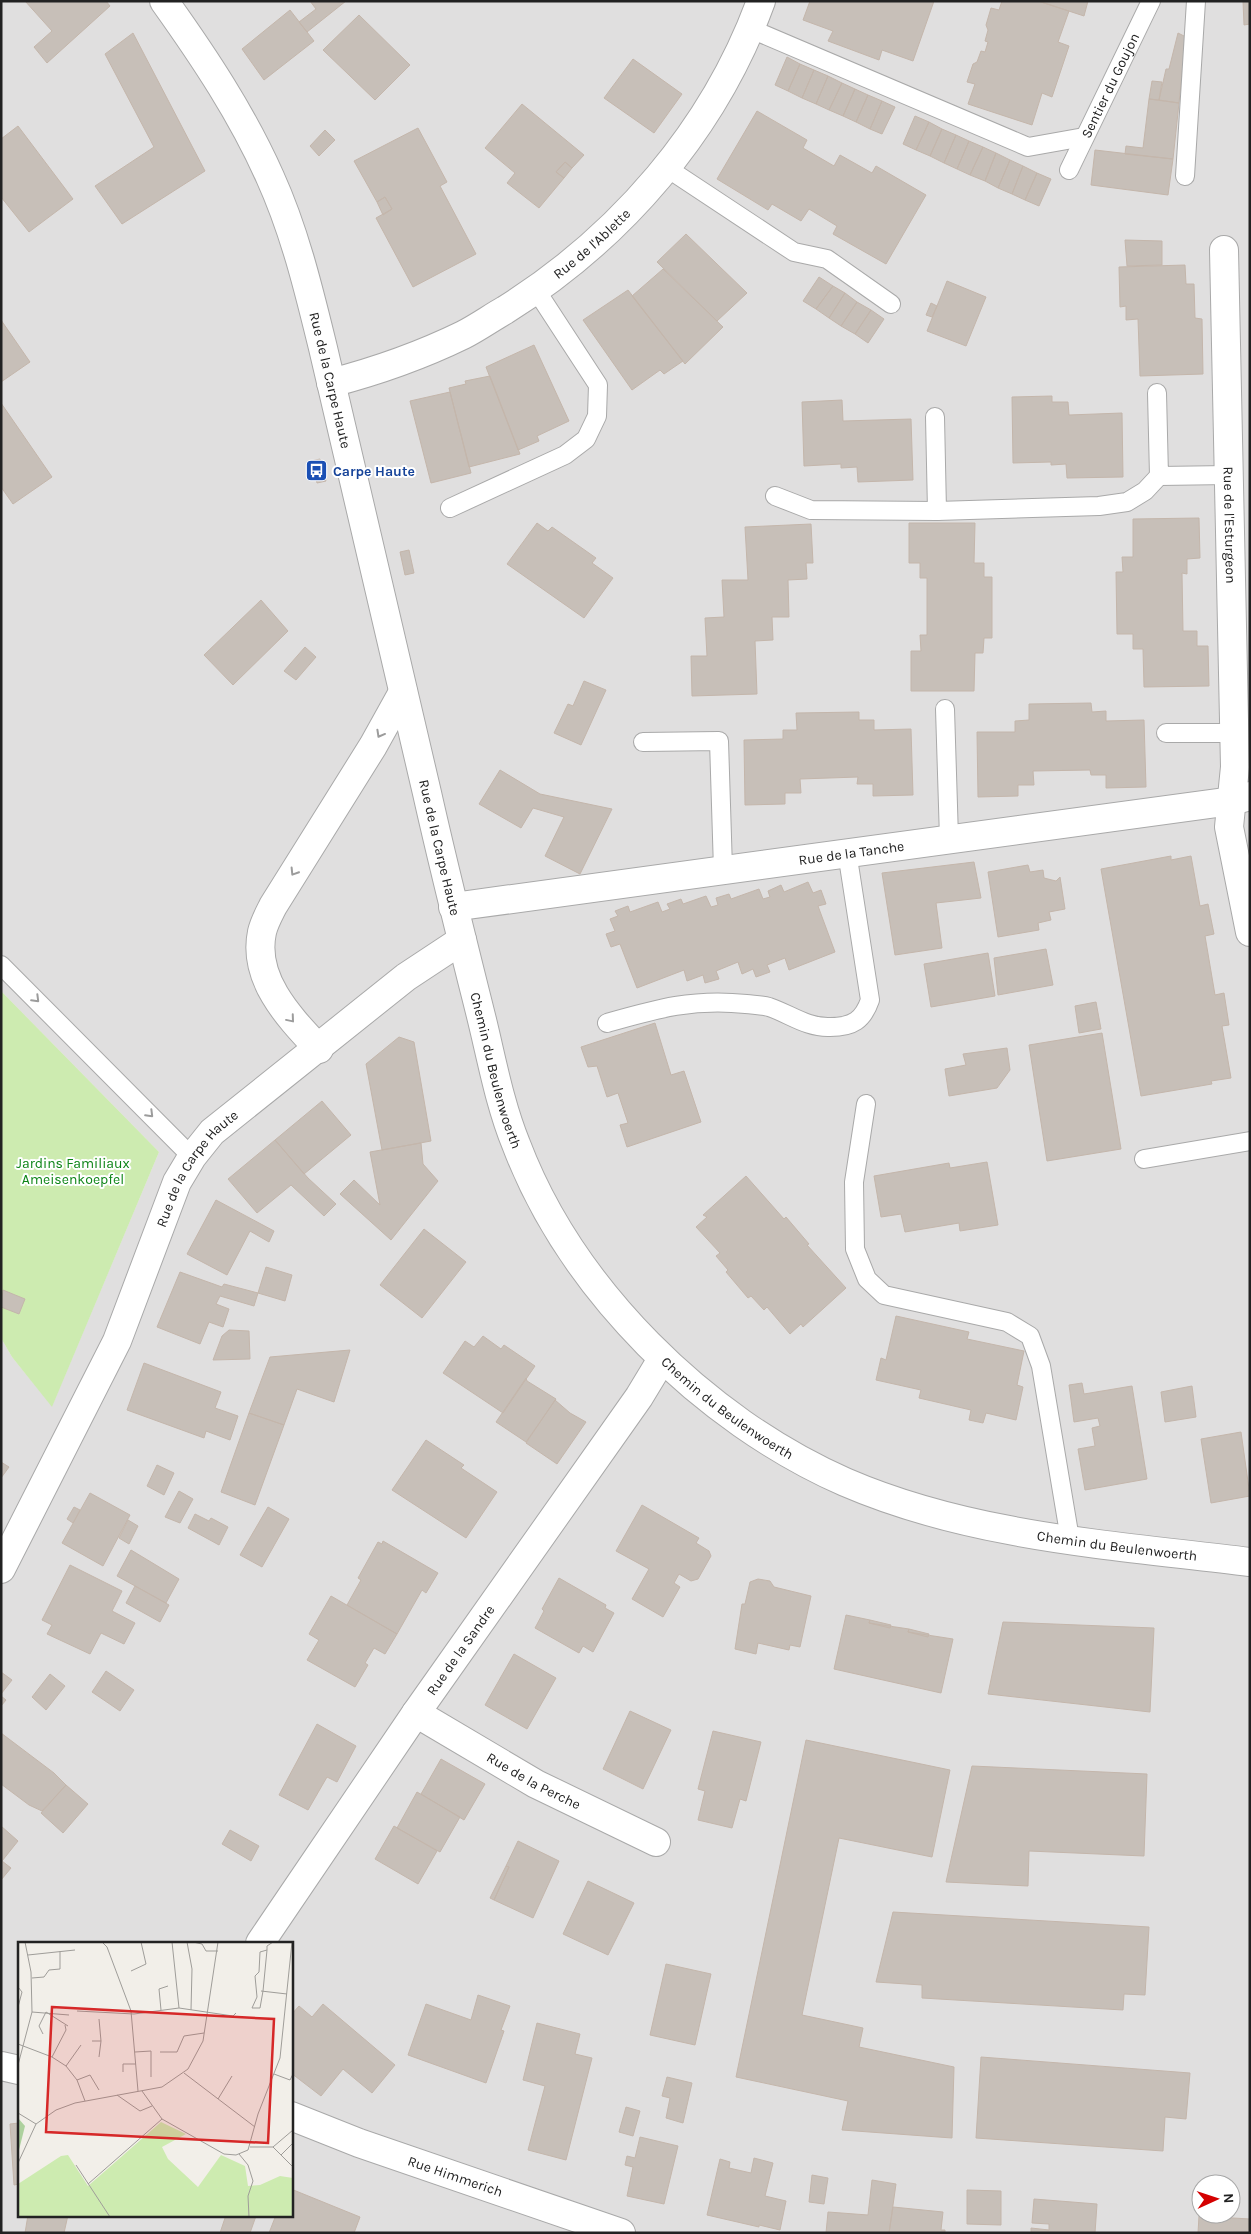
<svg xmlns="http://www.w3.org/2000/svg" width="1251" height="2234" font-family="Karla,sans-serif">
	<rect width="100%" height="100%" fill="#f2efe9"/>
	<path fill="#e0dfdf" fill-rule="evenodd" d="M1 1H1250V2233H1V1338L12 1357 52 1406 159 1152 1 991ZM19 1943H291V2215H19ZM1201 2184H1231V2214H1201Z"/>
	<path fill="#cdebb0" d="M1 991 159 1152 52 1407 12 1357 1 1338Z"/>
	<path fill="#c7bfb8" stroke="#c4b6ab" d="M25 1H106L110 6 47 63 34 47 52 31Z
		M310 1H346L307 32 299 22 316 9Z
		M810 1H934L913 61 882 50 879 60 828 41 833 31 803 20Z
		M1002 1H1038L1069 11 1058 42 1069 46 1052 97 1042 93 1032 125 968 104 975 84 967 82 973 64 977 62 981 51 985 52 988 42 985 41 988 30 986 25 991 8 999 10Z
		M1038 1H1088L1084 16Z
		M1243 1H1250V24L1244 25Z
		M290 10 314 41 264 80 242 49Z
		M359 15 410 65 375 100 323 50Z
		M133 33 205 171 122 224 95 186 154 147 105 54Z
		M1178 33 1186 37 1179 103 1159 100 1166 69H1169Z
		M787 57 800 64 788 91 775 85Z
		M633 59 682 94 654 133 604 98Z
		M800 64 814 70 802 98 788 91Z
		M814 70 828 76 816 104 802 98Z
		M828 76 842 83 829 110 816 104Z
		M1152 81 1162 82 1159 100 1149 99Z
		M842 83 855 89 843 116 829 110Z
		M855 89 868 95 856 122 843 116Z
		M868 95 882 101 870 129 856 122Z
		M1149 99 1179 103 1173 159 1125 154 1126 146 1143 148Z
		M882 101 895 107 882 134 870 129Z
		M522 104 584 155 572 168 565 162 556 172 564 178 539 208 507 183 515 173 485 148Z
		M757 111 807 140 803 148 834 166 840 155 872 173 876 166 926 195 886 264 833 234 837 226 809 209 801 221 772 204 768 210 717 179Z
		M915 116 929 122 916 150 903 144Z
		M929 122 942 129 930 156 916 150Z
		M18 126 73 199 29 232 1 197V139Z
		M418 128 447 182 440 186 476 254 413 287 376 218 392 209 385 197 377 202 354 161Z
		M942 129 956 135 944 163 930 156Z
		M325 130 335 140 319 156 310 146Z
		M956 135 969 141 957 169 944 163Z
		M969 141 983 147 970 175 957 169Z
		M983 147 996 153 985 181 970 175Z
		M1095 150 1173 159 1168 195 1091 185Z
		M996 153 1010 160 998 188 985 181Z
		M1010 160 1023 166 1012 194 998 188Z
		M565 162 572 168 564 178 556 172Z
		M1023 166 1037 173 1025 200 1012 194Z
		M1037 173 1051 179 1039 206 1025 200Z
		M385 197 392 209 383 215 377 202Z
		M686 234 747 293 717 321 657 262Z
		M1125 240 1162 241V265L1127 266Z
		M1185 265 1186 284H1194L1195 318 1202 319 1203 374 1140 376 1138 319 1126 320V306L1120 307 1119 267Z
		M663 269 723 327 685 364 632 296Z
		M819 277 833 286 816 309 803 301Z
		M947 281 986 297 966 346 927 331Z
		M833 286 845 293 829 318 816 309Z
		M628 290 683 361 664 374 660 370 632 390 583 320Z
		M845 293 857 302 841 326 829 318Z
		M857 302 871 310 855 334 841 326Z
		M931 303 937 306 932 317 926 315Z
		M871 310 884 319 868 343 855 334Z
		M1 320 30 362 1 382Z
		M534 345 569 421 537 436 539 441 518 450 486 367Z
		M490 376 520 454 469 467 449 388 466 384 465 381Z
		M450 392 471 473 431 483 410 401Z
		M1052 396V402H1068L1069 415 1122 413 1123 477 1067 478 1066 464 1051 465V462L1013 463 1012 397Z
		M842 400 843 421 911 419 913 480 858 482 857 467 841 468V464L804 466 802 402Z
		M1 403 52 477 13 504 1 487Z
		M320 459 326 481 317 483 311 461Z
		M1199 518 1200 558 1187 559V574L1182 573 1183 631H1197V646H1208L1209 686 1144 687 1143 649H1133V634H1117L1116 572H1123L1122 557H1133V519Z
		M537 523 548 531 552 527 596 558 592 563 613 578 584 618 507 564Z
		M909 523H975L974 563H984V577H992V638H984L983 653H975L974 691H911V651H921L920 635H927V578H920V563H909Z
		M811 524 813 563H806L807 579 788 580 789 617H772L773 640 755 641 757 694 692 696 691 656H707L705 618 724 617 722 580H748L745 527Z
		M409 550 414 573 405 575 400 552Z
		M261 600 288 631 233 685 204 655Z
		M305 647 316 657 296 680 284 671Z
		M584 681 606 690 581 745 554 733 568 704 573 706Z
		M1091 703 1092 712 1106 711V721L1144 720 1146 787 1106 788V775H1091L1090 770 1033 771 1034 785H1018V796L978 797 977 732H1015V721L1029 720V704Z
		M859 712V720H874V730L911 729 913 795 873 796V784H857L858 777 800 779 801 793H785V804L745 805 744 740 783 739V730H797L796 713Z
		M500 770 540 794 612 809 580 874 545 856 564 817 533 808 521 828 479 804Z
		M1171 856V860L1191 856 1200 906 1208 904 1214 934 1205 936 1215 995 1224 993 1229 1025 1222 1026 1231 1078 1211 1081 1212 1084 1141 1096 1101 869Z
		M974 862 981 898 936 903 942 948 895 955 882 873Z
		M1028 865 1030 872 1043 870 1044 878 1056 881 1060 877 1065 909 1049 912 1051 920 1038 923 1039 930 998 937 988 872Z
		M808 882 813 893 821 890 826 904 818 906 835 952 789 970 785 958 767 965 770 972 756 977 753 969 742 974 738 962 716 971 719 979 705 983 703 975 687 981 684 970 637 988 620 944 611 947 606 934 615 931 610 919 618 916 615 911 628 906 630 912 658 902 662 912 670 909 667 904 681 899 683 904 706 896 711 907 718 905 716 898 729 894 731 899 759 889 763 899 770 897 768 891 781 885 784 892Z
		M1046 949 1053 985 998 995 994 958Z
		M988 953 995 996 931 1007 924 964Z
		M1096 1002 1101 1029 1079 1033 1075 1006Z
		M655 1023 671 1075 684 1071 701 1122 627 1147 620 1125 628 1123 618 1093 607 1097 597 1066 588 1067 581 1047Z
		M1102 1033 1121 1149 1047 1161 1029 1045Z
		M399 1037 414 1042 431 1141 382 1150 366 1064Z
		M1007 1048 1010 1070 997 1088 949 1096 945 1069 966 1065 963 1054Z
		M322 1101 351 1135 304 1174 275 1140Z
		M275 1140 308 1178 336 1204 324 1216 291 1185 257 1213 228 1179Z
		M421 1143 423 1164 438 1181 391 1240 340 1194 354 1180 380 1205 370 1152Z
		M987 1162 998 1225 960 1231 959 1223 905 1232 901 1214 881 1217 874 1176 949 1163 950 1168Z
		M746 1176 784 1219 786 1217 809 1244 807 1245 846 1288 803 1327 801 1324 790 1334 767 1307 764 1310 751 1296 748 1298 726 1272 728 1270 716 1256 720 1253 696 1227 707 1217 703 1215Z
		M216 1200 274 1231 269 1242 250 1231 227 1275 187 1254Z
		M424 1229 466 1262 422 1318 380 1285Z
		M266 1267 292 1275 285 1301 258 1293Z
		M180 1272 222 1287 224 1284 258 1293 254 1306 220 1296 216 1304 229 1309 223 1327 209 1322 200 1344 157 1327Z
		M3 1290 25 1299 19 1314 1 1307Z
		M896 1316 969 1332 967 1339 1024 1351 1017 1385 1023 1387 1016 1420 986 1413 983 1423 969 1420 971 1410 919 1398 921 1390 876 1380 881 1358 886 1360Z
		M229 1330 249 1331 250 1359 213 1360 222 1336Z
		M483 1336 501 1349 504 1345 535 1366 503 1413 443 1373 465 1341 474 1347Z
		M350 1350 334 1402 297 1389 284 1425 249 1413 270 1357Z
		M144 1363 221 1392 215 1408 238 1416 230 1440 206 1431 204 1438 127 1410Z
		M526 1378 527 1381 556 1399 526 1442 496 1422Z
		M1082 1383 1084 1394 1132 1386 1147 1479 1085 1490 1078 1449 1095 1446 1092 1428 1100 1426 1098 1418 1074 1422 1069 1385Z
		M1192 1386 1196 1417 1165 1422 1161 1392Z
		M555 1400 570 1413 586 1422 557 1464 526 1443Z
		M249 1413 284 1425 255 1505 221 1492Z
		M1241 1432 1250 1496 1211 1503 1201 1439Z
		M426 1440 464 1465 461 1468 497 1492 466 1538 392 1490Z
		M1 1462 9 1467 1 1478Z
		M157 1465 174 1473 164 1495 147 1486Z
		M179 1491 193 1499 180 1523 165 1517Z
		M90 1493 130 1515 103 1566 62 1543Z
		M642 1505 699 1538 696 1543 709 1551 711 1556 698 1579 691 1581 679 1574 674 1583 680 1587 663 1617 632 1599 649 1569 616 1551Z
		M74 1507 80 1510 73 1523 67 1519Z
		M268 1507 289 1519 262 1567 240 1555Z
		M195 1514 209 1521 211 1518 228 1527 219 1545 188 1528Z
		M128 1520 138 1526 129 1544 119 1538Z
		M383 1541 438 1573 426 1593 422 1590 397 1634 347 1605 361 1580 358 1578 378 1542 382 1544Z
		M131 1550 179 1579 166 1603 117 1576Z
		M70 1565 122 1591 112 1611 135 1623 124 1644 101 1633 90 1654 47 1634 52 1625 42 1620Z
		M559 1578 606 1605 605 1608 614 1613 593 1652 583 1646 579 1653 535 1628 544 1611 542 1609Z
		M758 1579 770 1581 774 1587 811 1596 800 1647 790 1645 789 1650 758 1643 756 1654 735 1649 742 1604H745L750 1582Z
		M135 1586 169 1605 160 1622 126 1603Z
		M331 1596 397 1634 385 1654 374 1648 365 1663 368 1665 355 1687 307 1660 319 1640 309 1634Z
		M846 1615 870 1620 869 1623 909 1629 908 1632 953 1639 941 1693 834 1669Z
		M870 1620 891 1625 890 1628 869 1623Z
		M1003 1622 1154 1628 1150 1712 988 1694Z
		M909 1629 929 1634 928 1637 908 1632Z
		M514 1654 556 1678 527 1729 485 1705Z
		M106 1671 134 1690 120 1711 92 1692Z
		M1 1672 12 1680 1 1694Z
		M50 1674 65 1686 46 1710 32 1697Z
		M1 1696 6 1700 1 1706Z
		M630 1711 671 1730 643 1789 603 1769Z
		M317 1724 356 1746 337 1782 327 1777 308 1810 279 1795Z
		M713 1731 761 1742 746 1801 740 1799 732 1828 698 1820 705 1791 698 1789Z
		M1 1733 54 1773 66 1785 42 1811 29 1805 1 1784Z
		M806 1740 950 1770 932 1857 839 1838 802 2015 863 2028 859 2047 954 2067 952 2138 842 2130 848 2101 736 2077Z
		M441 1759 485 1784 464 1820 421 1794Z
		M972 1766 1147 1774 1144 1856 1029 1851 1028 1886 946 1882Z
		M66 1785 88 1804 63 1833 41 1813Z
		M417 1792 460 1817 440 1852 397 1828Z
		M1 1826 18 1841 2 1861 11 1868 1 1880Z
		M394 1826 437 1851 418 1884 375 1859Z
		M230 1830 259 1846 251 1861 222 1844Z
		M518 1841 559 1861 533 1918 494 1900 509 1867 506 1866Z
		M506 1866 509 1867 494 1900 490 1898Z
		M588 1881 634 1903 608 1955 563 1934Z
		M893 1912 1149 1927 1145 1995 1124 1994 1123 2010 922 1998V1985L876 1982Z
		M666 1964 711 1974 695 2045 650 2035Z
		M478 1995 510 2006 501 2030 504 2031 486 2083 408 2055 426 2004 471 2020Z
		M323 2004 395 2065 372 2093 343 2069 321 2096 291 2073V2015L299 2006 312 2017Z
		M537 2023 580 2034 575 2054 592 2058 566 2160 528 2150 545 2086 523 2080Z
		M981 2057 1190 2073 1186 2119 1165 2117 1163 2151 976 2138Z
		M667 2077 692 2083 683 2123 666 2118 670 2098 662 2096Z
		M626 2107 640 2111 633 2136 619 2132Z
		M19 2123V2184L14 2185 10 2124Z
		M640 2137 678 2146 664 2204 627 2196 633 2167 625 2165 627 2156 635 2158Z
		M754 2158 773 2163 765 2196 786 2201 780 2230 759 2225V2227L707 2215 720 2159 730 2162 729 2168 751 2173Z
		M812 2175 828 2178 824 2204 809 2202Z
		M872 2180 896 2184 889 2233H826L828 2212 868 2215Z
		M291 2189 360 2217 354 2233H269L276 2215H291Z
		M967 2190 1001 2191V2225L967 2224Z
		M1034 2199 1097 2204 1095 2233H1031V2228L1049 2230V2224L1032 2223Z
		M893 2207 943 2212 941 2230H945V2233H889Z
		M28 2215H68L64 2233H25Z
		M226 2215H253L256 2216 250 2233H220Z
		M1199 2216 1250 2219V2233H1198Z"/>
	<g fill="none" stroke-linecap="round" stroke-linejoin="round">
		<defs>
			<g id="lane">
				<path d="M751 29 1028 147 1084 137"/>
				<path d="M667 168 794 252 827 259 891 304"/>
				<path id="s1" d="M1069 170 1151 1"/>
				<path d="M1185 176 1196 1"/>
				<path d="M1157 393 1159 476 1229 475"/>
				<path d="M935 417 937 511 1099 506 1127 502 1145 491 1159 476"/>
				<path d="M775 496 811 510 937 511"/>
				<path d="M450 508 565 455 586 439 597 416 598 385 536 290"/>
				<path d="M945 709 949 838"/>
				<path d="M1166 733H1234"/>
				<path d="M643 742 719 741 723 869"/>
				<path d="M1 965 192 1157"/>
				<path d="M607 1023C656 1009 694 998 746 1004 754 1005 762 1005 769 1007 790 1014 807 1028 830 1027 853 1027 863 1020 870 1000L847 852"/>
				<path d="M866 1104 854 1182 855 1249 867 1279 884 1295 1007 1322 1030 1336 1041 1366 1070 1539"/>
				<path d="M1144 1159 1250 1141"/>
			</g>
			<g id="street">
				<path id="s2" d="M164 1C204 57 242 114 270 177 295 232 309 291 323 348 358 497 393 645 427 793 444 869 463 944 482 1020 492 1061 500 1105 516 1144 571 1289 704 1420 845 1482 972 1537 1114 1545 1250 1562"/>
				<path id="s3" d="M1224 250 1235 767 1229 827 1250 932"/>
				<path id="s4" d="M331 383C377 371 420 356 463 335 477 328 491 318 505 310 620 238 714 130 761 1"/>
				<path id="s5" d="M453 907 1232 801 1250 796"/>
				<path d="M319 1049C289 1017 252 979 262 932 264 923 269 914 273 906L373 746 403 692"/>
				<path id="s6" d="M1 1569 117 1341 177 1182 192 1157 212 1132 406 977 462 940"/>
				<path id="s7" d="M416 1713 536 1784 656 1842"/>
				<path id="s8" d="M260 1943 416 1713 639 1397 662 1359"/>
				<path d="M1 2066 19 2070"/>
				<path id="s9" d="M291 2116 359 2143 621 2233"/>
			</g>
		</defs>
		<use href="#lane" stroke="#a9a9a9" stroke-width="20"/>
		<use href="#street" stroke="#a9a9a9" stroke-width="30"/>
		<use href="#lane" stroke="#fff" stroke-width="18"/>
		<use href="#street" stroke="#fff" stroke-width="28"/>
	</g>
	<defs><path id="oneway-chevron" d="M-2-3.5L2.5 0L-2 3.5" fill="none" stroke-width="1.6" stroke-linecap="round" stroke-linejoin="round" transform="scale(1.25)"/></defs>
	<g stroke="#9c9c9c">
		<use href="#oneway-chevron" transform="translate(380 734) rotate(119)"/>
		<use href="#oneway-chevron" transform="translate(294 872) rotate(122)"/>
		<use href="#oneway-chevron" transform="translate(36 999) rotate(45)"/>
		<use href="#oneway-chevron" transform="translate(291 1019) rotate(50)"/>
		<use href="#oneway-chevron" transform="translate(150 1114) rotate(45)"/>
	</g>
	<defs>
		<symbol id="bus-square" viewBox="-11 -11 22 22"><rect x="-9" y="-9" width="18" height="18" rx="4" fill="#1a4fb4" stroke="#fff"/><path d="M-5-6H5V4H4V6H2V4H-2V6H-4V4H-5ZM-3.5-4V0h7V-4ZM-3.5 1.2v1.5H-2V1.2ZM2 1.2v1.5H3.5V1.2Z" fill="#fff"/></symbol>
	</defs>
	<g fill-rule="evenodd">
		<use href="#bus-square" x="304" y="458" width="25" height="25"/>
	</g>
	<g text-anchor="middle" stroke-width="4" stroke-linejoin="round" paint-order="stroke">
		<g font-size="14" fill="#222" stroke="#fff">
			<text dy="5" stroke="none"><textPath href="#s1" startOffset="94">Sentier du Goujon</textPath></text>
			<text dy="5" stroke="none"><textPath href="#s4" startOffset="299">Rue de l'Ablette</textPath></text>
			<text dy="5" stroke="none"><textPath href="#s2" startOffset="418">Rue de la Carpe Haute</textPath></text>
			<text dy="5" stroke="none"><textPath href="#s3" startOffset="275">Rue de l'Esturgeon</textPath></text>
			<text dy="5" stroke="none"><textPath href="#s2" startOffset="898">Rue de la Carpe Haute</textPath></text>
			<text dy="5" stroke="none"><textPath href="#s5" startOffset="402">Rue de la Tanche</textPath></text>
			<text dy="5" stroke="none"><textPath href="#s2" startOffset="1128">Chemin du Beulenwoerth</textPath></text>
			<text dy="5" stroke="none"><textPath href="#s6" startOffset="448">Rue de la Carpe Haute</textPath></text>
			<text dy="5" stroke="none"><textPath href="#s2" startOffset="1548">Chemin du Beulenwoerth</textPath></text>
			<text dy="5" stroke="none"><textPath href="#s2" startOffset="1968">Chemin du Beulenwoerth</textPath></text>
			<text dy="5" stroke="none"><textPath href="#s8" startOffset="355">Rue de la Sandre</textPath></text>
			<text dy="5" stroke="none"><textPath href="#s7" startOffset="136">Rue de la Perche</textPath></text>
			<text dy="5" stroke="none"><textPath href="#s9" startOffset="175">Rue Himmerich</textPath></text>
		</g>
		<g font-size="14" font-weight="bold" fill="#164399" stroke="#fff" text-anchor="start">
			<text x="333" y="476">Carpe Haute</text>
		</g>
		<g font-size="14" fill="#0c8416" stroke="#fff">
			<text x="73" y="1168">Jardins Familiaux<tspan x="73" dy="16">Ameisenkoepfel</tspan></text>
		</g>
	</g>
	<g transform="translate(18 1942)">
		<rect width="275" height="275" fill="#f2efe9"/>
		<path d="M143 180 168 192 144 205 150 217 180 245 203 213 227 224 230 244 242 243 262 234 275 236V275H0V242L43 214 50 213 70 244Z" fill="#cdebb0"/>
		<path d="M0 176 7 184 0 212Z" fill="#add19e"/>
		<path fill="none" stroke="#9f9d99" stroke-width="1" d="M84 0 89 5 113 69 120 149M154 0 161 66M169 0 174 27 173 68M175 0 184 2 188 9H200M249 8 242 10 241 30 237 34 239 55 234 66H242L245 49 249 8V4L255 0M10 13 57 8M113 29 128 22 123 0M14 36 26 35 31 28 42 27V9M0 45 4 50 0 65M243 49 269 52M143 68 141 47 150 44M59 69 116 72 161 66 215 74 218 71M14 70 51 73M28 70 50 84M25 92 21 84 28 70M74 99H83L81 77M0 102 34 115 48 124 59 138 67 159M117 110 133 109V135M142 110H159L166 94 186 91M34 115 48 88 47 83M81 115 83 99M0 123 14 70 13 30 7 0M48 124 63 103M105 130V122H118M166 131 237 185M256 132 272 138 275 132M59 138 72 133 81 148M124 149 144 177 206 212 218 213 230 208 240 172 262 116 274 0M99 153 122 169 134 164M200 157 214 134M0 171 18 182M232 205H255L275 225M255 205 275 188M221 212 230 223 235 239 230 254 231 275M263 213 275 201M0 221 18 182 38 168 57 161 144 145 170 127 185 99 200 0M58 223 92 275M70 242 144 177"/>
		<path fill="#d62828" fill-opacity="0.15" stroke="#d62828" stroke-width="2.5" d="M34 65 256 77 250 201 28 190Z"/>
		<rect width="275" height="275" fill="none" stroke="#222" stroke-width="2.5"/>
	</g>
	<rect width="1251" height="2234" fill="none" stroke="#222222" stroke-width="5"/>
	<g transform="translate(1216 2199) rotate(87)"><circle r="24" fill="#ffffff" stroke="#a7a7a7"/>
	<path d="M0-4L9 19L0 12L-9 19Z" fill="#d40000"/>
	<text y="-8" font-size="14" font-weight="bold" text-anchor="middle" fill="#222222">N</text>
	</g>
</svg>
